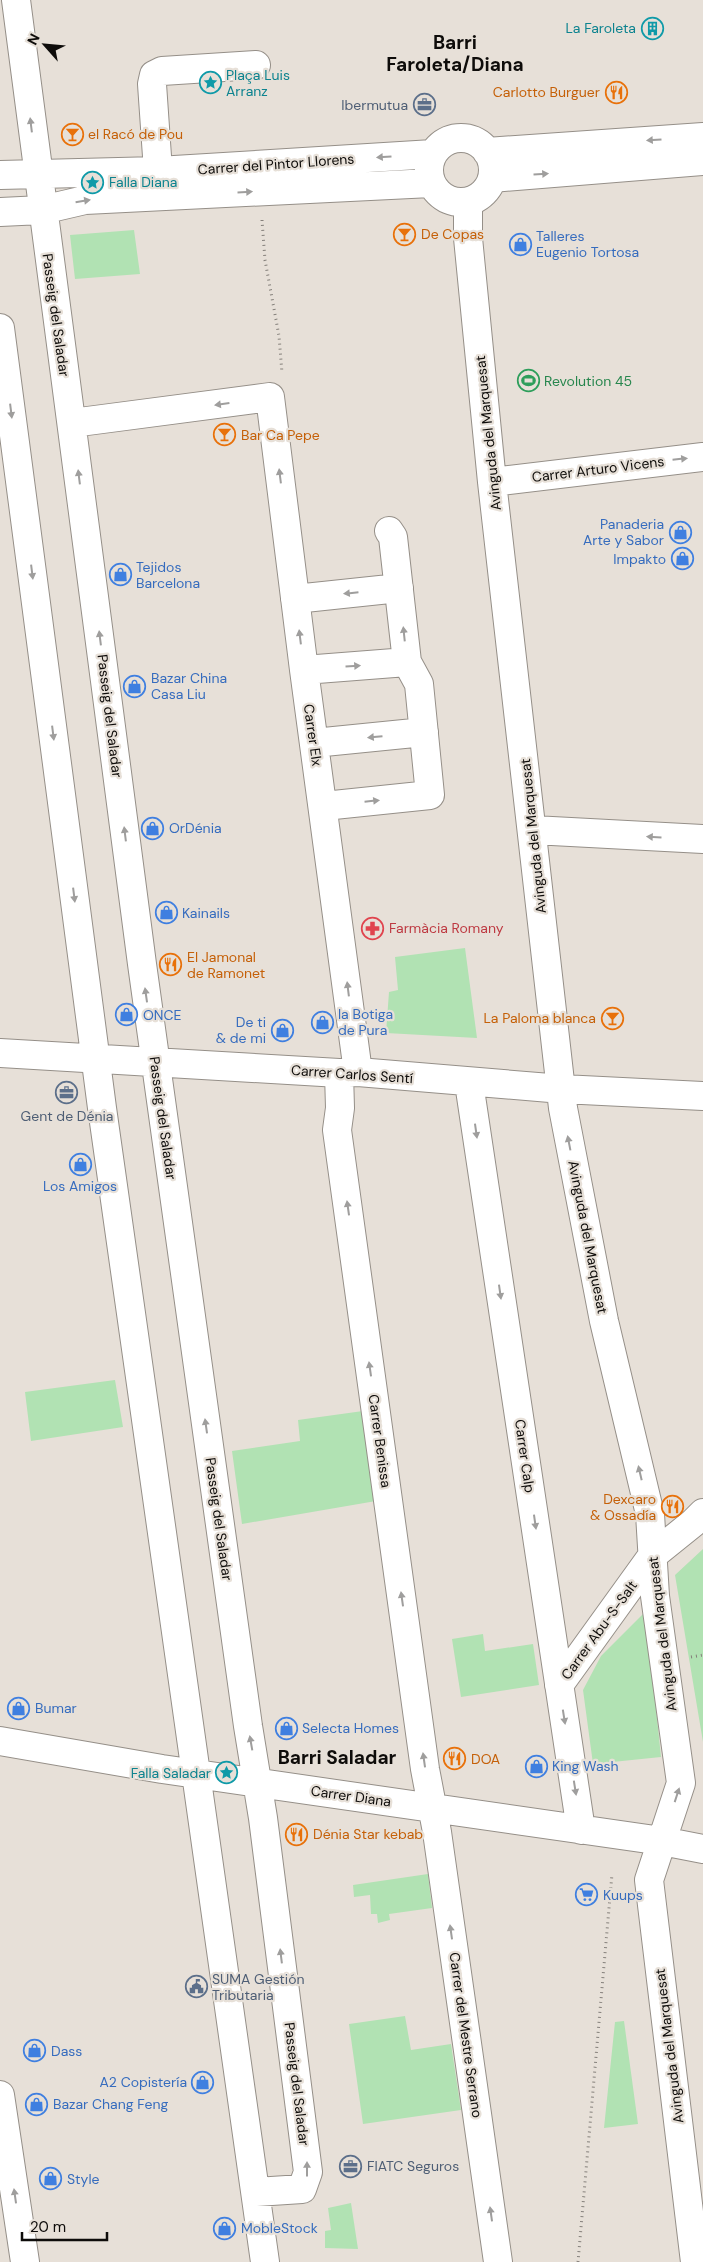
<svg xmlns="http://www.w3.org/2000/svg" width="703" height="2262" font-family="'DM Sans',sans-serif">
	<rect width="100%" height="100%" fill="#e7e0d8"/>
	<path fill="#b1e2b3" d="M134 230 140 274 75 279 70 235Z
		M465 948 477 1038 386 1033 389 992 398 990 395 957Z
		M115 1380 123 1427 31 1441 25 1392Z
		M363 1411 376 1501 242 1524 232 1451 300 1441 298 1420Z
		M703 1549V1742L675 1575Z
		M646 1611 661 1757 593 1764 583 1690 601 1656Z
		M483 1634 485 1651 533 1644 539 1685 461 1697 452 1639Z
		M428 1874 432 1908 389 1914 390 1920 378 1923 377 1914H371L370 1895 354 1897 353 1885Z
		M405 2016 411 2050 451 2044 461 2110 363 2124 349 2024Z
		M624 2021 638 2124 604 2128 615 2022Z
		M351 2203 358 2249 325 2248V2231L331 2230 328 2208Z"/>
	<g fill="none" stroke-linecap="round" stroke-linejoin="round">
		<defs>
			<path id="minor" d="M16 0 142 964 248 1726 263 1818 308 2172 302 2189 256 2192
				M429 170a32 32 0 1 1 64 0a32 32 0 1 1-64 0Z
				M487 152 703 137
				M158 171 152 84 154 75 162 71 256 65
				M0 175 158 171 433 154
				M492 178 703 161
				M468 202V238L492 482 563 1108 604 1321 650 1514 655 1596 681 1783 649 1880 695 2262
				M0 212 42 210 85 200 431 183
				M0 328 102 1108 265 2262
				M72 423 270 397 304 670 358 1072
				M492 482 703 457
				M295 599 399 588
				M304 670 407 662
				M314 743 424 732
				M324 806 430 795 419 684 407 662 393 537 389 531
				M533 830 703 839
				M0 1053 339 1073 358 1072 562 1089 703 1096
				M339 1073 340 1108 337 1130 425 1769 437 1832 498 2262
				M469 1083 581 1830
				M559 1685 652 1556 693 1523 703 1513
				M0 1741 162 1769 662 1841 703 1849"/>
			<path id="major" d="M0 2095 25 2262"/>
		</defs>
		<use href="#minor" stroke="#958f88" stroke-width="30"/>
		<use href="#major" stroke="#958f88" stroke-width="30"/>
		<path stroke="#85807b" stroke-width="3" stroke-dasharray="1 4" stroke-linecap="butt" d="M262 220 265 260 279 336 282 373
			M691 1657 703 1655
			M578 2262 612 1874"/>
		<use href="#minor" stroke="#fff" stroke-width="28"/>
		<use href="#major" stroke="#fff" stroke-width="28"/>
	</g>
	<defs><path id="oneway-solid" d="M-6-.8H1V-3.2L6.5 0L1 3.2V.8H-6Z" transform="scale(1.25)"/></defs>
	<g fill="#9f9e9d">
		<use href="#oneway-solid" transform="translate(31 125) rotate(-97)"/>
		<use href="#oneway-solid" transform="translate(654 140) rotate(176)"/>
		<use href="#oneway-solid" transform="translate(384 157) rotate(176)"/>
		<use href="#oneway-solid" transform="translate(541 174) rotate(-4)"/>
		<use href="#oneway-solid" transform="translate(245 192) rotate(-3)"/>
		<use href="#oneway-solid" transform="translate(83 201) rotate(-9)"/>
		<use href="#oneway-solid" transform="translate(222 404) rotate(172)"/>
		<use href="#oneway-solid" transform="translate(11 411) rotate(83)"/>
		<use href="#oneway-solid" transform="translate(680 459) rotate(-6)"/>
		<use href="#oneway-solid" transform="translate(280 476) rotate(-97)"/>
		<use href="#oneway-solid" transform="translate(79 477) rotate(-97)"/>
		<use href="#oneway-solid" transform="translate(32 572) rotate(83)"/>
		<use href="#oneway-solid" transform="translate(351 593) rotate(174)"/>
		<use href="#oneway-solid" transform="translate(404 634) rotate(-96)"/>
		<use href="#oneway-solid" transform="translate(300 637) rotate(-97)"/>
		<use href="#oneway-solid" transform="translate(100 638) rotate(-97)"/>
		<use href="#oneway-solid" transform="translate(353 666) rotate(-4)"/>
		<use href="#oneway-solid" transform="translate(53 733) rotate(83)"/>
		<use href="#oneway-solid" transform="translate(375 737) rotate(175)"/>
		<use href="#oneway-solid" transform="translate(372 801) rotate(-6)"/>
		<use href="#oneway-solid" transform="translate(125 834) rotate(-97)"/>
		<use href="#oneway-solid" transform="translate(654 837) rotate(-177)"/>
		<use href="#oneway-solid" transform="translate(74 895) rotate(83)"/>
		<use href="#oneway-solid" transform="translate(348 989) rotate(-97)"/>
		<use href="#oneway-solid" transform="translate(146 995) rotate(-98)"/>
		<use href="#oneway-solid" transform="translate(476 1131) rotate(82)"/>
		<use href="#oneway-solid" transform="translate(569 1143) rotate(-101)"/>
		<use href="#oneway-solid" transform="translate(348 1208) rotate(-98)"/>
		<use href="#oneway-solid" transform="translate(500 1292) rotate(82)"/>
		<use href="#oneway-solid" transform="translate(370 1369) rotate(-98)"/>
		<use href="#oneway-solid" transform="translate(206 1426) rotate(-98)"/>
		<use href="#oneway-solid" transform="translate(640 1473) rotate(-103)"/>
		<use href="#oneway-solid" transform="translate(535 1522) rotate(82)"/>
		<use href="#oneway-solid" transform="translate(402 1599) rotate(-98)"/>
		<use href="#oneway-solid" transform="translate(564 1717) rotate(81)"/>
		<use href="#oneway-solid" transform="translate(251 1743) rotate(-100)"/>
		<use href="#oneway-solid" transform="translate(424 1760) rotate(-98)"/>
		<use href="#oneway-solid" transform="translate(575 1788) rotate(81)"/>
		<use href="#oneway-solid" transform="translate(677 1795) rotate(-72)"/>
		<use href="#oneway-solid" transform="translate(451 1932) rotate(-98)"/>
		<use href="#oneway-solid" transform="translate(281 1956) rotate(-97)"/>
		<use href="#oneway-solid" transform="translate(307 2169) rotate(-90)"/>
		<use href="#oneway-solid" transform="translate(15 2196) rotate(-98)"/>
		<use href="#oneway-solid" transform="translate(491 2214) rotate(-98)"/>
	</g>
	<defs>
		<symbol id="building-ring" viewBox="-11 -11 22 22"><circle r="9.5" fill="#e7e0d8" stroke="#0f9aa8" stroke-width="1.5"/><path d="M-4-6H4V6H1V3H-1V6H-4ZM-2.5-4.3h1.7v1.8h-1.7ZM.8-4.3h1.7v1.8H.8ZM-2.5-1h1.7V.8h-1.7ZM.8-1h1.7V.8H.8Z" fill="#0f9aa8"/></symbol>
		<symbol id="sight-ring" viewBox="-11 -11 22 22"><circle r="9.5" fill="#e7e0d8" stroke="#0f9aa8" stroke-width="1.5"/><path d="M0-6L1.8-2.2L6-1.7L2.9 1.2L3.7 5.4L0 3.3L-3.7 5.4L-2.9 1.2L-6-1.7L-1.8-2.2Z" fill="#0f9aa8"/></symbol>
		<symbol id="restaurant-ring" viewBox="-11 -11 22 22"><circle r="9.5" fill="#e7e0d8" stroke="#e8710a" stroke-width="1.5"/><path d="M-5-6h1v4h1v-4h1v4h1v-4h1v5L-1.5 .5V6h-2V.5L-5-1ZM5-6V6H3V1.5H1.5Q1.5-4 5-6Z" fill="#e8710a"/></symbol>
		<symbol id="office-ring" viewBox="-11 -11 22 22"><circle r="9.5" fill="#e7e0d8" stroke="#5c6f8a" stroke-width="1.5"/><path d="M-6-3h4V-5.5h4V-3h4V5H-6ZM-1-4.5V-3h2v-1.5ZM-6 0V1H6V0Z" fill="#5c6f8a"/></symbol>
		<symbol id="bar-ring" viewBox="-11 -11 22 22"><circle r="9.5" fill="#e7e0d8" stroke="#e8710a" stroke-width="1.5"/><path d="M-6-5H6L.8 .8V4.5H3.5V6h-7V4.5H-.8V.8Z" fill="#e8710a"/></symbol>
		<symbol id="shop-ring" viewBox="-11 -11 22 22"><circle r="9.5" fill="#e7e0d8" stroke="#3f7fe0" stroke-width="1.5"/><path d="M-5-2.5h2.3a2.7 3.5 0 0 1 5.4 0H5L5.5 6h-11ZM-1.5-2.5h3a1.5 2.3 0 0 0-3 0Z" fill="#3f7fe0"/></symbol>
		<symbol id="stadium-ring" viewBox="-11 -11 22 22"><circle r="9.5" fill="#e7e0d8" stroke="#2e9e5b" stroke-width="1.5"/><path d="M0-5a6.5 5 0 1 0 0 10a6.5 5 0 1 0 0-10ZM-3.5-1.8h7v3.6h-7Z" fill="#2e9e5b"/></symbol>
		<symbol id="pharmacy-ring" viewBox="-11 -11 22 22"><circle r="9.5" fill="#e7e0d8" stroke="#e0444e" stroke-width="1.5"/><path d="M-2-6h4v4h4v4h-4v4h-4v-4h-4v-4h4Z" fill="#e0444e"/></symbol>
		<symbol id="supermarket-ring" viewBox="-11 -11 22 22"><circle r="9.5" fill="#e7e0d8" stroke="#3f7fe0" stroke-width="1.5"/><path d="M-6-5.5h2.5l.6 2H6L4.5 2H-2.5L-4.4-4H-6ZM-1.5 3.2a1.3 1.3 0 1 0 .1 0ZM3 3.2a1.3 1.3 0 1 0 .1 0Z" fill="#3f7fe0"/></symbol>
		<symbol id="civic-ring" viewBox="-11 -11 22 22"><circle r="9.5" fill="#e7e0d8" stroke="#5c6f8a" stroke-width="1.5"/><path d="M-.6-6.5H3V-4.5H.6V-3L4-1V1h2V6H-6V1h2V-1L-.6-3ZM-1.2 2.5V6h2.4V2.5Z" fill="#5c6f8a"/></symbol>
	</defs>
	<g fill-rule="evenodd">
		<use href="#building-ring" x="640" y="16" width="25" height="25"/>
		<use href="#sight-ring" x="198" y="70" width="25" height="25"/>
		<use href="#restaurant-ring" x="604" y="80" width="25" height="25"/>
		<use href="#office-ring" x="412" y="92" width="25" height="25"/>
		<use href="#bar-ring" x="60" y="122" width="25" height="25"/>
		<use href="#sight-ring" x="80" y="170" width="25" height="25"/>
		<use href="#bar-ring" x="392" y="222" width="25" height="25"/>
		<use href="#shop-ring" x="508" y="232" width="25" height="25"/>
		<use href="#stadium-ring" x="516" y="368" width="25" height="25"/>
		<use href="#bar-ring" x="212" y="422" width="25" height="25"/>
		<use href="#shop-ring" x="668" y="520" width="25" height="25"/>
		<use href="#shop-ring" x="670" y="546" width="25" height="25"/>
		<use href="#shop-ring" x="108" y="562" width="25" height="25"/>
		<use href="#shop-ring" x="122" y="674" width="25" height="25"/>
		<use href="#shop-ring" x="140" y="816" width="25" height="25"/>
		<use href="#shop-ring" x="154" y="900" width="25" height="25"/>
		<use href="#pharmacy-ring" x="360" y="916" width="25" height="25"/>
		<use href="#restaurant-ring" x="158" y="952" width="25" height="25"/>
		<use href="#shop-ring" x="114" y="1002" width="25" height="25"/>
		<use href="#bar-ring" x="600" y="1006" width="25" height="25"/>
		<use href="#shop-ring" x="310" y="1010" width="25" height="25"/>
		<use href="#shop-ring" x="270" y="1018" width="25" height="25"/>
		<use href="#office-ring" x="54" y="1080" width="25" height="25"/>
		<use href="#shop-ring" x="68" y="1152" width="25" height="25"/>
		<use href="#restaurant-ring" x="660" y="1494" width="25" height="25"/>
		<use href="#shop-ring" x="6" y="1696" width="25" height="25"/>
		<use href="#shop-ring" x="274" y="1716" width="25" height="25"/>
		<use href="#restaurant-ring" x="442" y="1746" width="25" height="25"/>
		<use href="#shop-ring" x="524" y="1754" width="25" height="25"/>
		<use href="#sight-ring" x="214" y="1760" width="25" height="25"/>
		<use href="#restaurant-ring" x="284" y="1822" width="25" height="25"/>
		<use href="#supermarket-ring" x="574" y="1882" width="25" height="25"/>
		<use href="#civic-ring" x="184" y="1974" width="25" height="25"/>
		<use href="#shop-ring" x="22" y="2038" width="25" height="25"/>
		<use href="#shop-ring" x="190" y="2070" width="25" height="25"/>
		<use href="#shop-ring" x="24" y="2092" width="25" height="25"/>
		<use href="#office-ring" x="338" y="2154" width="25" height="25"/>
		<use href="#shop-ring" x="38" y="2166" width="25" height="25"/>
		<use href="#shop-ring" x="212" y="2216" width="25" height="25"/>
	</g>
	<g text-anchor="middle" stroke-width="4.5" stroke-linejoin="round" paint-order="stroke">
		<g font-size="14" fill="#0d838f" stroke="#e7e0d8" text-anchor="end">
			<text x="636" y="33">La Faroleta</text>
			<text x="226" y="80" text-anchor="start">Plaça Luis<tspan x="226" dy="16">Arranz</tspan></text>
			<text x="109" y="187" text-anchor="start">Falla Diana</text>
			<text x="211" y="1778">Falla Saladar</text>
		</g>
		<g font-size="14" fill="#c56008" stroke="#e7e0d8" text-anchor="start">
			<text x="600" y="97" text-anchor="end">Carlotto Burguer</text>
			<text x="88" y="139">el Racó de Pou</text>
			<text x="421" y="239">De Copas</text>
			<text x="241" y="440">Bar Ca Pepe</text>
			<text x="187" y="962">El Jamonal<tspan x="187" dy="16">de Ramonet</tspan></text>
			<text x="596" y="1023" text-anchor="end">La Paloma blanca</text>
			<text x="656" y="1504" text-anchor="end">Dexcaro<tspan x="656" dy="16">&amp; Ossadía</tspan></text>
			<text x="471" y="1764">DOA</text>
			<text x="313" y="1839">Dénia Star kebab</text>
		</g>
		<g font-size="14" fill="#4e5e75" stroke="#e7e0d8" text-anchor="start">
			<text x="408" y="110" text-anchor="end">Ibermutua</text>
			<text x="67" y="1121" text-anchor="middle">Gent de Dénia</text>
			<text x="212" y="1984">SUMA Gestión<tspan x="212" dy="16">Tributaria</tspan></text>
			<text x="367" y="2171">FIATC Seguros</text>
		</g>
		<g font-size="14" fill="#0e0c0a" stroke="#e7e0d8">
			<text transform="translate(276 164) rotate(-4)" y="5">Carrer del Pintor Llorens</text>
			<text transform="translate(56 315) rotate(82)" y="5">Passeig del Saladar</text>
			<text transform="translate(488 433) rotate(-96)" y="5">Avinguda del Marquesat</text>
			<text transform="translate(598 469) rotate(-7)" y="5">Carrer Arturo Vicens</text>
			<text transform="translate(110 716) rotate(83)" y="5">Passeig del Saladar</text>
			<text transform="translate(313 735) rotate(82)" y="5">Carrer Elx</text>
			<text transform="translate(533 836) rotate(-96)" y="5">Avinguda del Marquesat</text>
			<text transform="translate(352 1074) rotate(4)" y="5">Carrer Carlos Sentí</text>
			<text transform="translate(163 1118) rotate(82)" y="5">Passeig del Saladar</text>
			<text transform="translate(588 1237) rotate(79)" y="5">Avinguda del Marquesat</text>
			<text transform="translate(380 1441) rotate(82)" y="5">Carrer Benissa</text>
			<text transform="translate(525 1456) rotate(82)" y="5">Carrer Calp</text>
			<text transform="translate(219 1519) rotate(82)" y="5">Passeig del Saladar</text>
			<text transform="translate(599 1630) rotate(-54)" y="5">Carrer Abu-S-Salt</text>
			<text transform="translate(662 1634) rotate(-97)" y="5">Avinguda del Marquesat</text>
			<text transform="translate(351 1796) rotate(8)" y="5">Carrer Diana</text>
			<text transform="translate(466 2035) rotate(82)" y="5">Carrer del Mestre Serrano</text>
			<text transform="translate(669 2046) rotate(-97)" y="5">Avinguda del Marquesat</text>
			<text transform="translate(297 2084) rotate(83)" y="5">Passeig del Saladar</text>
		</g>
		<g font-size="14" fill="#366cbe" stroke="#e7e0d8" text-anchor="start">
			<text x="536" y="241">Talleres<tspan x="536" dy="16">Eugenio Tortosa</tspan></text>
			<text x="664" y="529" text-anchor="end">Panaderia<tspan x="664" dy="16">Arte y Sabor</tspan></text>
			<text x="666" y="564" text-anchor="end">Impakto</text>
			<text x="136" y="572">Tejidos<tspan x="136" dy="16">Barcelona</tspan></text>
			<text x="151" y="683">Bazar China<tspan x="151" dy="16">Casa Liu</tspan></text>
			<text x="169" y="833">OrDénia</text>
			<text x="182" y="918">Kainails</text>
			<text x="338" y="1019">la Botiga<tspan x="338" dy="16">de Pura</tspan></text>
			<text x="143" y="1020">ONCE</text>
			<text x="266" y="1027" text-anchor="end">De ti<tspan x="266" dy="16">&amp; de mi</tspan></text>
			<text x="80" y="1191" text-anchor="middle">Los Amigos</text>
			<text x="35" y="1713">Bumar</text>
			<text x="302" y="1733">Selecta Homes</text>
			<text x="552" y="1771">King Wash</text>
			<text x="603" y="1900">Kuups</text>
			<text x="51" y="2056">Dass</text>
			<text x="187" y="2087" text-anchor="end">A2 Copistería</text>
			<text x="53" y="2109">Bazar Chang Feng</text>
			<text x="67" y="2184">Style</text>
			<text x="241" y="2233">MobleStock</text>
		</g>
		<g font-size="14" fill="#27864d" stroke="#e7e0d8" text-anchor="start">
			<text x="544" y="386">Revolution 45</text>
		</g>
		<g font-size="14" fill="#be3a42" stroke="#e7e0d8" text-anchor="start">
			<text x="389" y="933">Farmàcia Romany</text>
		</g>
		<g font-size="19" font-weight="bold" fill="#0e0c0a" stroke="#e7e0d8">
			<text x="455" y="49">Barri<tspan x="455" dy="22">Faroleta/Diana</tspan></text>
			<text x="337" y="1764">Barri Saladar</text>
		</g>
	</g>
	<g transform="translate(45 45) rotate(297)" stroke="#e7e0d8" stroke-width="4" paint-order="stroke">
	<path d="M0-4L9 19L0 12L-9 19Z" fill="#0e0c0a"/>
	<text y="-8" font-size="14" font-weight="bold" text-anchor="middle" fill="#0e0c0a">N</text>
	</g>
	<path d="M22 2232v8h85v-8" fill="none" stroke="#0e0c0a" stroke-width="2.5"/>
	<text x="30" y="2232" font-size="15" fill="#0e0c0a" stroke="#e7e0d8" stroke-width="4" paint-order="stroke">20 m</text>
</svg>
